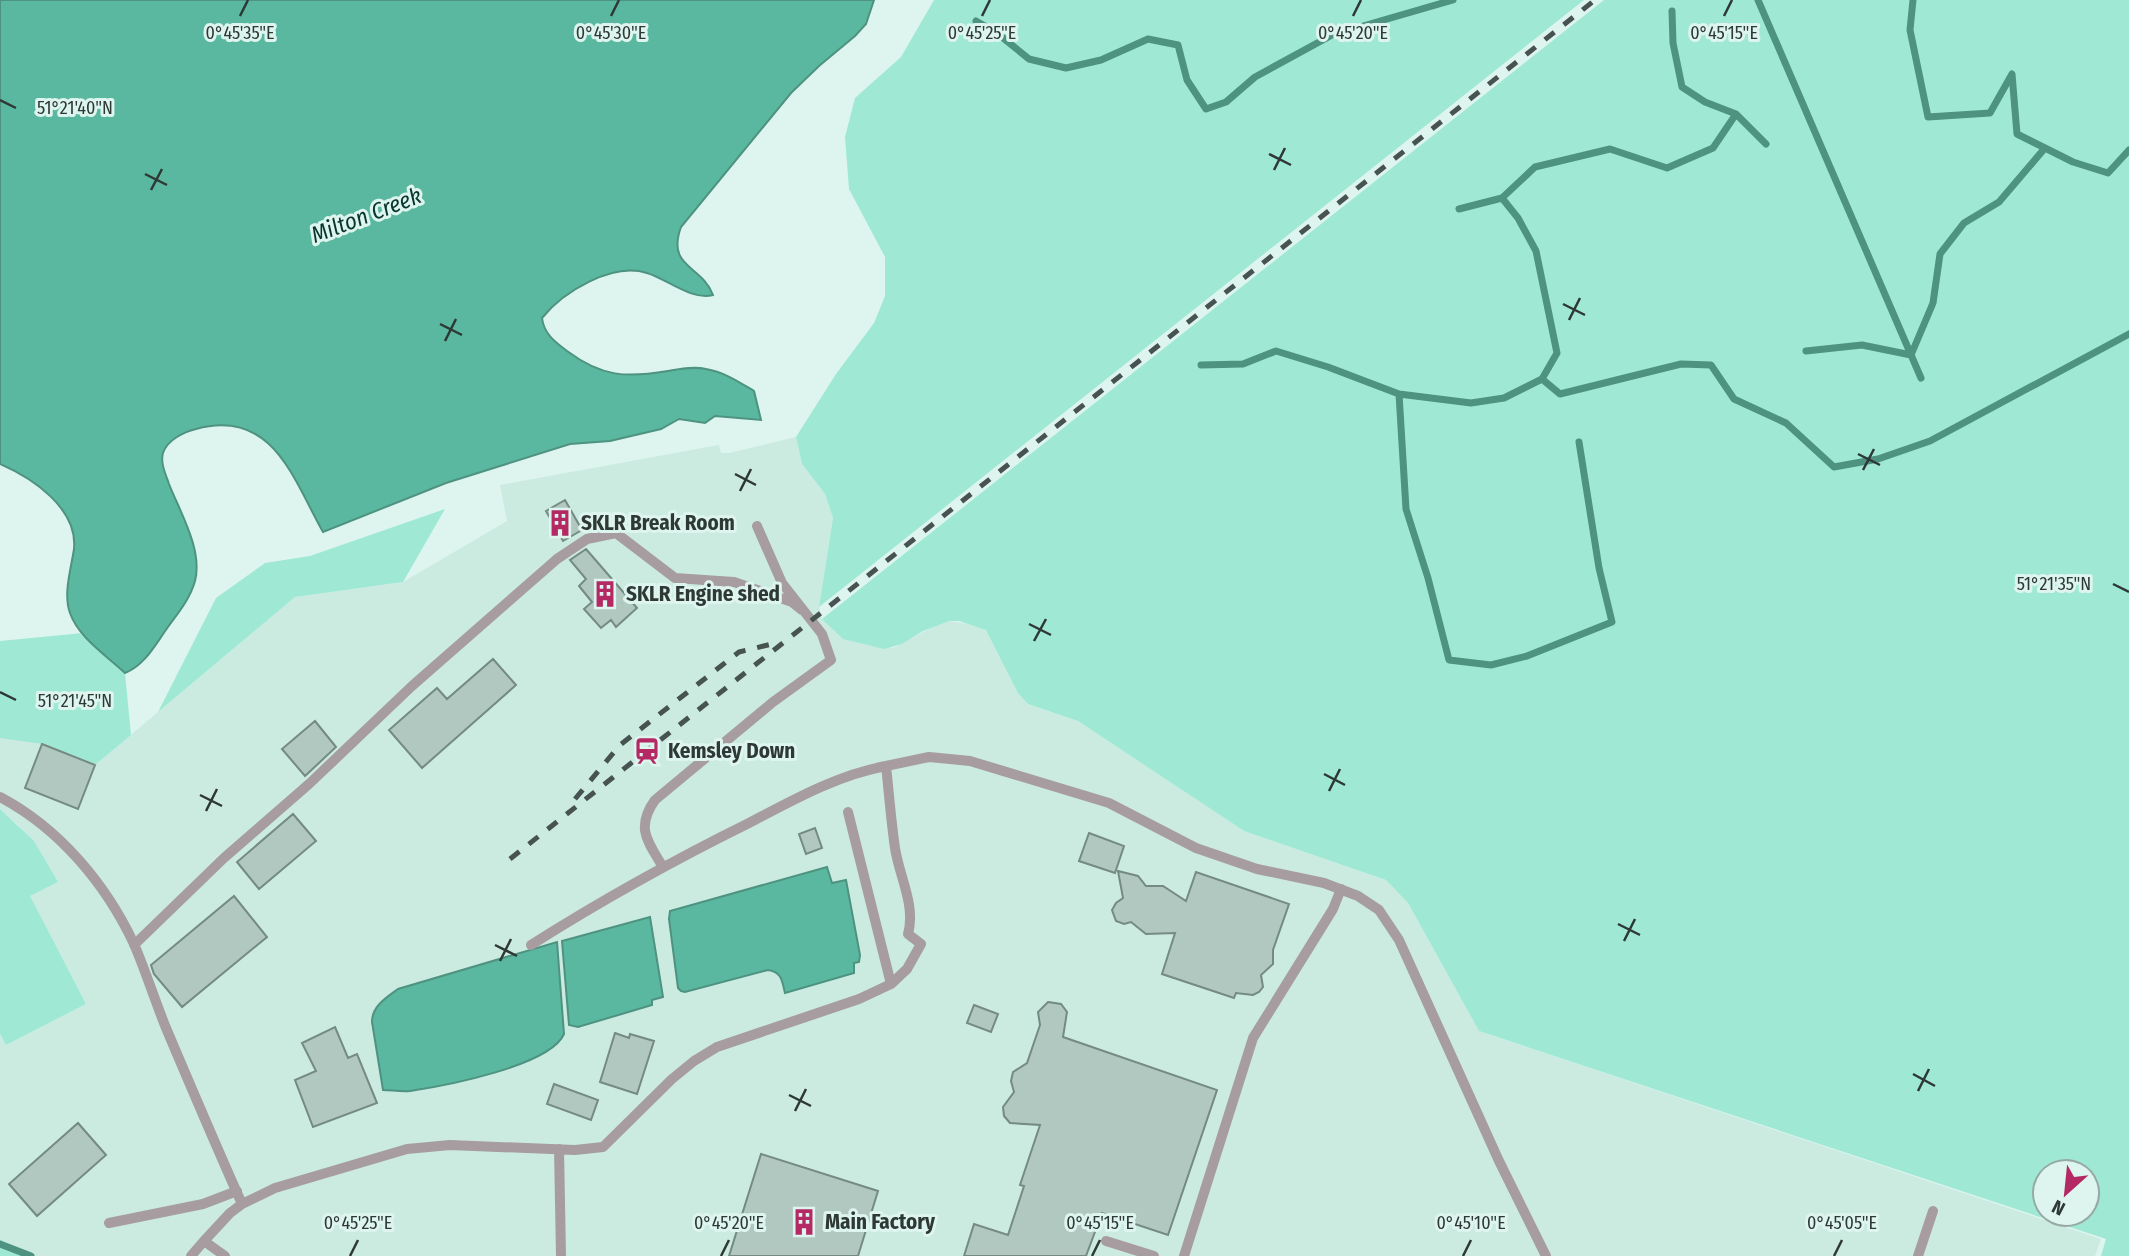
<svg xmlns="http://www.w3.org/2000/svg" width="2129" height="1256" font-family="'Fira Sans Condensed',sans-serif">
	<rect width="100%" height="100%" fill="#ddf5ee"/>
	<path fill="#cbebe1" d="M796 437 802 464 825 494 833 518 819 607 822 619 893 648 940 623 949 621 975 625 986 630 1028 704 1078 721 1244 831 1386 880 1408 903 1479 1031 2101 1239 2095 1256H23L0 1239V1034L6 1045 86 1004 29 896 58 882 19 826 0 809V736L42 744 95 765 295 597 403 582 507 521 500 485 719 445 721 453H729Z"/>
	<path fill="#9fe9d4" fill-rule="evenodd" d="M934 0H1584L819 607 833 518 825 494 802 464 796 437 836 374 874 323 885 296V257L849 189 845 137 855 98 901 57Z
		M1604 0H2129V1256H2101L2106 1239 1479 1031 1408 903 1386 880 1244 831 1078 721 1028 704 1018 693 986 630 959 621H949L923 631 902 644 884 649 843 639 822 619ZM2045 1172H2087V1214H2045Z
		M0 310 117 631 125 673 131 735 95 765 42 744 0 738V641L83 633C79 627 73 621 71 615 61 592 75 567 74 544 73 505 32 478 0 464Z
		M445 509 403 582 295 597 158 712 216 598 265 563 310 556Z
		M0 809 34 841 58 882 30 896 86 1004 6 1045 0 1034Z
		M0 1239 23 1256H0Z"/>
	<path fill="#5bb8a0" stroke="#4e9280" stroke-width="2" d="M0 0H874L866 24 855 36 819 66 791 93 681 227C666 268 702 265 713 295 692 301 667 279 647 273 612 262 563 292 542 318 544 334 555 342 567 351 602 377 626 378 668 371 680 369 694 366 706 369 724 372 739 382 754 391L761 420 715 416 705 423 679 419 661 429 610 441 570 444 446 483 323 532C293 479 273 408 196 429 184 432 167 440 163 453 160 463 166 475 169 484 180 512 203 550 195 581 190 599 178 613 168 627 155 645 145 665 125 673 107 656 78 637 70 613 63 594 71 569 74 549 78 508 32 478 0 464Z
		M827 867 832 883 846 880 860 955 859 962 854 963V973L785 993C782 981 782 972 768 970L685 992 681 991 678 988 669 919 670 911Z
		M650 917 663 997 652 1000V1005L578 1027 569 1025 562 941Z
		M557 942 564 1034C550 1066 444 1086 410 1091 401 1092 391 1090 383 1090L372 1022C372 1006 386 998 398 989Z"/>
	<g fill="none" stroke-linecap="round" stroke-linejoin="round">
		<path stroke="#4e9280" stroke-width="7" d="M1758 0 1921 378
			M1913 0 1910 30 1928 117 1990 113 2012 74 2017 134 2073 162 2108 173 2129 150
			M1672 11 1673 43 1682 87 1705 102 1736 114 1766 144
			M976 21 997 33 1029 59 1066 68 1101 60 1148 39 1178 45 1187 80 1206 109 1226 102 1255 77 1332 35 1453 0
			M1459 209 1502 198 1535 167 1610 149 1667 168 1713 148 1736 114
			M1806 351 1862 345 1911 355 1933 303 1940 254 1964 223 1999 202 2045 148
			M1201 365 1243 364 1276 351 1328 367 1399 394 1471 403 1504 398 1542 379 1557 353 1536 251 1518 218 1502 198
			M1542 379 1560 394 1681 364 1711 365 1734 399 1786 423 1834 467 1878 459 1930 441 2129 334
			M1399 394 1406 509 1428 578 1449 660 1491 665 1527 656 1612 622 1599 568 1579 442
			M0 1244 31 1256"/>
	</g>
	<path fill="#b1c8c1" stroke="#748a83" stroke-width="2" d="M565 500 582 530 563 541 546 511Z
		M586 549 637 608 616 627 611 620 601 628 584 609 592 602 579 586 586 579 570 560Z
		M493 659 516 685 422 768 389 730 437 688 447 699Z
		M315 721 336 747 305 776 282 749Z
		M42 744 95 765 78 809 25 788Z
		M293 814 316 841 259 889 237 862Z
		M815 828 822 848 806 854 799 834Z
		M1089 833 1124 846 1115 873 1079 861Z
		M1118 871 1138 876 1146 886H1163L1186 901 1196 872 1289 904 1273 950V964L1261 975 1263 987 1259 992 1253 995 1236 993 1234 998 1162 974 1175 933 1146 934 1131 922 1124 924 1116 921 1112 910 1116 903 1123 898Z
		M234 896 267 937 182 1007 154 974 151 965Z
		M1048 1002 1061 1004 1067 1012 1063 1037 1217 1090 1168 1235 1102 1213 1086 1256H964L974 1224 1008 1235 1024 1186 1020 1185 1040 1125 1010 1123 1004 1116 1003 1107 1014 1092 1011 1081 1013 1072 1027 1063 1040 1025 1038 1012Z
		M974 1005 998 1014 991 1032 967 1023Z
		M335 1027 348 1058 357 1054 377 1103 313 1127 295 1080 316 1071 302 1043Z
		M615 1033 629 1038 630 1034 654 1041 637 1094 600 1082Z
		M554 1084 598 1100 591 1120 547 1104Z
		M78 1123 106 1155 37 1216 9 1184Z
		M761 1154 878 1191 858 1256H729Z"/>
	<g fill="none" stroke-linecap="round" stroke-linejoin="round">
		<path stroke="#a79da0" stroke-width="10" d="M0 797C59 828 106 884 134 944 146 972 155 1001 166 1028 191 1087 216 1146 242 1204L275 1188 407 1149 450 1145 575 1150 603 1147 672 1079 694 1061 717 1047 859 999 891 984
			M848 812 891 984 907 969 921 944 908 934C916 905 899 876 895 848 891 821 889 793 886 766L929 757 970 761 1109 803 1196 848 1257 869 1324 883 1358 896 1379 910 1399 940 1499 1161 1546 1256
			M663 867C648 842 635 828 655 800L773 702 831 660 822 634 782 583 757 526
			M134 945 224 858 309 784 412 686 557 559 587 539 616 533 675 578 734 582 792 602 802 610
			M531 945C602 900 674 860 749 823 793 800 837 775 886 766
			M559 1149 561 1256
			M109 1223 203 1204 237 1191
			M1106 1241 1154 1256
			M191 1256 204 1241
			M225 1256 204 1241 230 1213 242 1204
			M1184 1256 1253 1038 1333 909 1341 889
			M1918 1256 1933 1211"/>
		<path stroke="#475350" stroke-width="5" stroke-dasharray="12 12" stroke-linecap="butt" d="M575 799 620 745 721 666 739 652 776 643
			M510 859 1595 0"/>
	</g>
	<path fill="none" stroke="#2e3835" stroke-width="2.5" d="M240 16 248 0M611 16 619 0M982 16 990 0M1353 16 1361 0M1724 16 1732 0M0 100 16 108M1269 154 1291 165M1274 170 1285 148M145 174 167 185M151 190 162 169M1563 304 1585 315M1569 320 1580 298M440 324 462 335M445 341 456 319M1858 454 1880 465M1863 470 1874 449M735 474 756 485M740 491 751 469M2113 584 2129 592M1029 624 1051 635M1034 641 1046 619M0 692 16 700M1324 774 1345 785M1329 791 1340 769M200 795 222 806M206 811 217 789M1618 924 1640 935M1624 941 1635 919M495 945 517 956M500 961 511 939M1913 1074 1935 1086M1918 1091 1929 1069M789 1095 811 1106M795 1111 806 1089M350 1256 358 1240M721 1256 729 1240M1092 1256 1100 1240M1463 1256 1471 1240M1834 1256 1842 1240"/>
	<defs>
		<symbol id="building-bare" viewBox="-9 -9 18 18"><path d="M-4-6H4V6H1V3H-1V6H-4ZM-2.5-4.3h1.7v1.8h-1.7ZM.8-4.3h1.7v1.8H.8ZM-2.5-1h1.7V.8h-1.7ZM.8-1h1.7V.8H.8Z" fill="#b42963" stroke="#ddf5ee" stroke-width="2.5" paint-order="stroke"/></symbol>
		<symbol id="station-bare" viewBox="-9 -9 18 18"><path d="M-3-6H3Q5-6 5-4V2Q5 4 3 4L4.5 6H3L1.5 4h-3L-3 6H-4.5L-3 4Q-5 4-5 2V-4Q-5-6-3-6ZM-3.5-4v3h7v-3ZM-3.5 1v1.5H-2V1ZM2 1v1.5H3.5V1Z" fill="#b42963" stroke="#ddf5ee" stroke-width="2.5" paint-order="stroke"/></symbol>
	</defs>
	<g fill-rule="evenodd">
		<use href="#building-bare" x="541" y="504" width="38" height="38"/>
		<use href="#building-bare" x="586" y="575" width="38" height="38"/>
		<use href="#station-bare" x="628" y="732" width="38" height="38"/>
		<use href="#building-bare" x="785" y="1203" width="38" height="38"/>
	</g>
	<g text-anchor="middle" stroke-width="6" stroke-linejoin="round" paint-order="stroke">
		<g font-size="21" font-weight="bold" fill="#2e3835" stroke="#ddf5ee" text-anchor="start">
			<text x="581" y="530">SKLR Break Room</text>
			<text x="626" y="601">SKLR Engine shed</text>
			<text x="668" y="758">Kemsley Down</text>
			<text x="825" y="1229">Main Factory</text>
		</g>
		<g font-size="23" font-style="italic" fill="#09362c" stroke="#ddf5ee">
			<text transform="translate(366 215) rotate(-21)" y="8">Milton Creek</text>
		</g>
	</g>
	<g font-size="18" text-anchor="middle" fill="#2e3835" stroke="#ddf5ee" stroke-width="6" stroke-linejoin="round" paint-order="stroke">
		<text x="240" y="39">0°45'35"E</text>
		<text x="611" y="39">0°45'30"E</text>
		<text x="982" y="39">0°45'25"E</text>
		<text x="1353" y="39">0°45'20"E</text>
		<text x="1724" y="39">0°45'15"E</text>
		<text x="75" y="114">51°21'40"N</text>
		<text x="2054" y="590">51°21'35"N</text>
		<text x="75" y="707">51°21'45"N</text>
		<text x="358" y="1229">0°45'25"E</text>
		<text x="729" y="1229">0°45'20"E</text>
		<text x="1100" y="1229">0°45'15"E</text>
		<text x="1471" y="1229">0°45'10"E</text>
		<text x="1842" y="1229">0°45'05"E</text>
	</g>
	<g transform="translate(2066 1193) rotate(207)"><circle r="33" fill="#ddf5ee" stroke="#97a9a4" stroke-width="2"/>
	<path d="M0-5L12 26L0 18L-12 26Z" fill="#b42963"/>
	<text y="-10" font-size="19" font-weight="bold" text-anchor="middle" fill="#2e3835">N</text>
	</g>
</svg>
